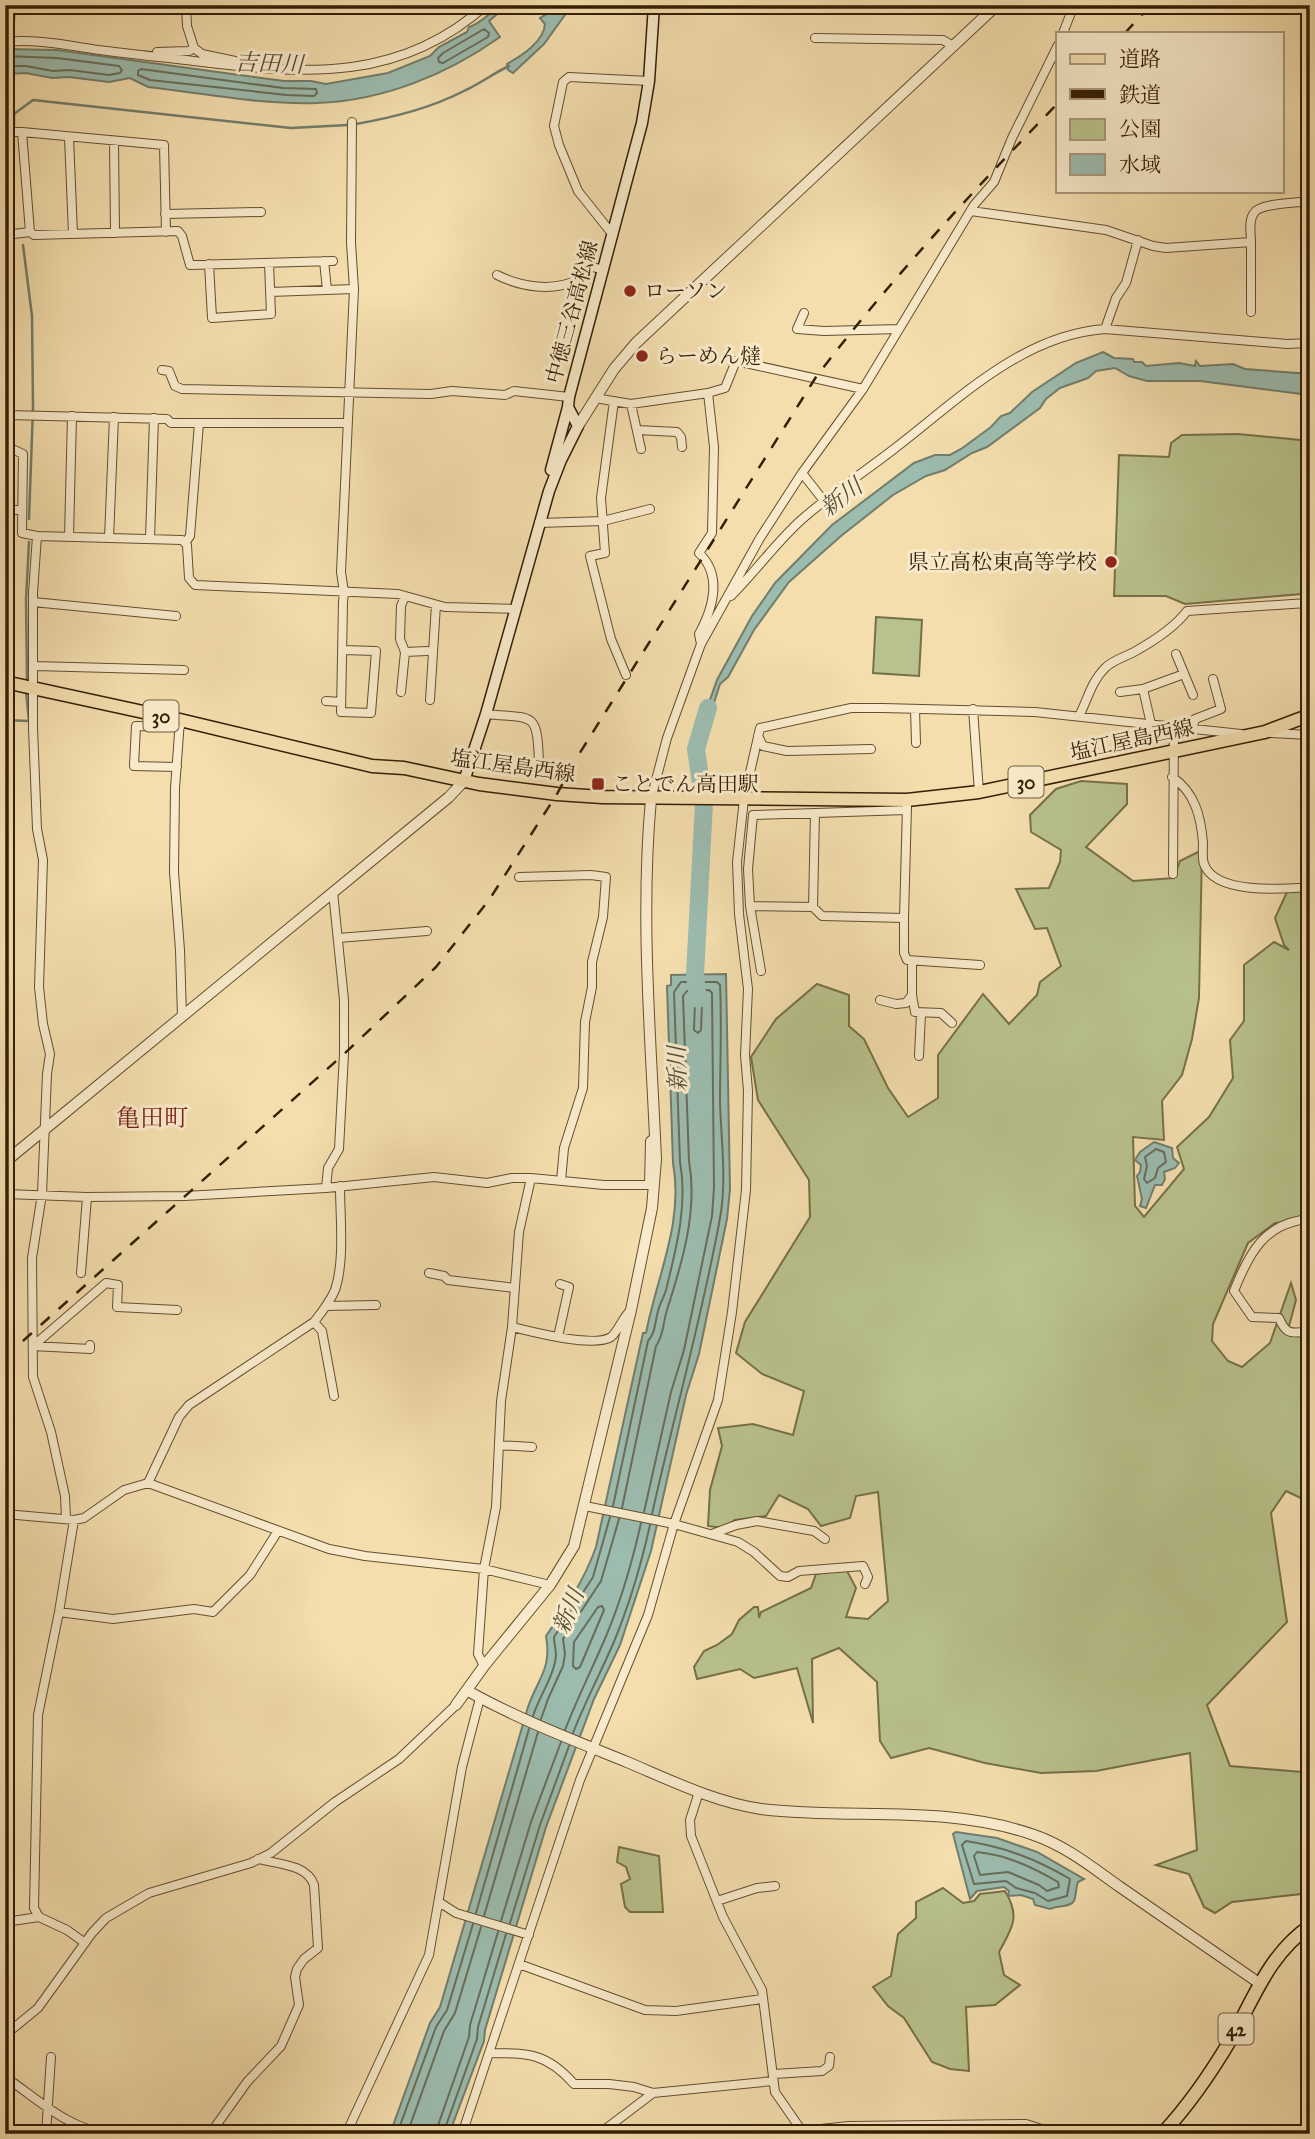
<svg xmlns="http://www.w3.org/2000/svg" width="1315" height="2139" font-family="'IM FELL Great Primer','Noto Serif JP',serif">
	<rect width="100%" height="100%" fill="#f4deae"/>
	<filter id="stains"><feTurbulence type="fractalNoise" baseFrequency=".00286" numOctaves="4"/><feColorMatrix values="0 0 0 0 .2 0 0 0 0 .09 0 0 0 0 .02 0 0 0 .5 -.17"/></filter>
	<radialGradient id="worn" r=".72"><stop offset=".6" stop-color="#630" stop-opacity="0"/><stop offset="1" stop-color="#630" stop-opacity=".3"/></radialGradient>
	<path fill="#b9c28c" stroke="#767048" stroke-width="2" d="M1238 434 1310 441 1301 594 1185 604 1166 596H1114L1119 455 1169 457 1171 443 1182 435Z
		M876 617 922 620 919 676 873 673Z
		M1081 781 1127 784V804L1086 847 1133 881 1174 878 1180 861 1202 850 1199 998 1192 1039 1182 1075 1162 1101 1164 1140 1133 1137 1135 1206 1144 1217 1184 1169 1177 1147 1209 1117 1233 1078 1230 1040 1244 1021V965L1274 942 1289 950 1284 945 1275 918 1287 892 1310 889V1022L1306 1029 1308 1031 1310 1027V1220L1275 1223 1248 1243 1213 1324 1212 1341 1228 1361 1242 1367 1270 1343 1291 1283 1296 1300 1288 1330 1310 1333V1518L1303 1499 1286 1491 1271 1513 1287 1622 1207 1705 1230 1766 1302 1772 1310 1760V1893L1232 1902 1215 1913 1204 1907 1189 1874 1156 1865 1197 1850 1190 1753 1096 1771 1041 1773 985 1763 929 1748 891 1758 880 1741 877 1682 839 1648 812 1659 813 1723 797 1668 754 1678 740 1669 697 1679 694 1667 704 1651 717 1645 732 1634 739 1620 754 1607H758L759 1618 761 1612 811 1588 816 1574 846 1569 856 1588 846 1617 868 1619 888 1601 878 1492 856 1496 850 1518 821 1526 808 1509 779 1495 766 1516 735 1520 723 1528 708 1526 710 1490 722 1446 718 1428 753 1424 793 1435 804 1391 762 1374 736 1353 745 1322 810 1217 809 1180 758 1100 751 1057 776 1019 817 984 849 995V1026L864 1039 888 1088 908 1117 938 1098V1055L983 994 1009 1024 1037 995 1040 982 1061 966 1047 928 1035 929 1016 889 1049 888 1060 862 1061 850 1031 832 1030 815 1056 789Z
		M619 1847 659 1856 663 1912H630L625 1907 621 1884 630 1879 626 1867 617 1862Z
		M943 1888 963 1903 974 1901 980 1894 1005 1891C1021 1917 1012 1928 999 1952L1004 1975 1020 1985 995 2005 966 2007 969 2071 950 2069 932 2062 904 2018 888 2006 873 1987 891 1976 898 1934 916 1918V1902Z"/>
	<path fill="#9cbcaf" stroke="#727d6b" stroke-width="2" d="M508 5 489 21 500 37C448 74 383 101 317 103 261 105 203 93 148 87L130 78 109 82 69 77 52 78 26 73 5 74V49L57 50 284 81H311L326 84 388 73 430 56 439 47 467 32 469 27C484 23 493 6 508 5Z
		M552 5H572L544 44 513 73 508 70 507 64C521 56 544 42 545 24L540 18 550 12Z
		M1103 352 1114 358 1133 359 1134 362H1142L1146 366 1179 363 1195 366 1196 361 1200 366 1233 364 1245 369 1310 374V395L1200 381H1147L1129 376 1115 368 1096 371 1088 378 1060 388 1046 399 1040 408 987 447 972 453 945 470 926 476 893 495 841 536 789 582 754 630 728 677 720 684 704 734 700 728 717 680 752 616 775 583 832 525 914 463 935 455H950L961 449 991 427 1001 416 1010 413 1032 392 1076 363Z
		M726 974 730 1189 727 1219 699 1354 686 1395 651 1551 620 1645 594 1699 546 1827 485 2030 484 2041 449 2134H390L430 2023 440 2007 528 1707C538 1678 552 1669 546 1636 566 1607 584 1581 596 1547L643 1333H646C657 1276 684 1222 673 1163L667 986 671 985V975Z
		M1154 1142 1172 1148 1173 1158 1179 1163 1175 1168 1164 1172 1165 1179 1162 1185H1155L1146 1208 1140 1206 1142 1199 1137 1176 1140 1172 1141 1165 1135 1160 1140 1152Z
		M956 1832 997 1838 1037 1852 1084 1879 1078 1882C1076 1887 1076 1896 1074 1901 1070 1908 1056 1905 1050 1909L1035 1905 1033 1899 1021 1895 1008 1896 1009 1891 1004 1887 977 1891 970 1899 953 1834Z"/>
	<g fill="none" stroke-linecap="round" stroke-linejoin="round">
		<path stroke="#686d5a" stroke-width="2" d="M484 29 489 33 488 37 443 63 439 62 438 58 443 53Z
			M5 56 57 58 119 66 122 70 120 73 109 75 70 70 53 71 26 66H5
			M141 69 283 88 316 89 317 93 314 96 287 95 150 80 138 75V71Z
			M695 1001H700L702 1004 701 1030 698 1033 694 1030Z
			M1156 1149 1164 1152 1166 1162 1158 1168 1155 1178 1147 1183 1144 1179 1147 1166 1145 1157Z
			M613 1506 648 1341C656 1332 655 1321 658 1311 660 1303 664 1297 666 1290 676 1249 688 1205 680 1162L674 992 681 982H717L720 985C722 1023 720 1063 720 1102 721 1140 727 1180 720 1218 702 1318 674 1415 652 1514
			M622 1508 656 1346C664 1335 663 1322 667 1310 682 1263 698 1211 689 1161L683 996 687 991 709 990 712 993 714 1188 712 1216 684 1350 671 1392 644 1512
			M602 1606 604 1610 580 1667 576 1669 573 1666 574 1642 598 1607Z
			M533 1716C539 1697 555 1674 556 1655 556 1649 554 1643 554 1637L593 1577 610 1517
			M541 1719 548 1699 563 1666 565 1654 563 1639 601 1581 619 1519
			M565 1730C577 1699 591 1671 604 1641 620 1604 632 1563 641 1523
			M573 1733C585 1702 600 1674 613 1644 629 1606 641 1565 650 1525
			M966 1841C1005 1847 1036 1859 1070 1879L1067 1896 1048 1901 1035 1893 1016 1888 1006 1881 974 1884 962 1845Z
			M977 1852C1007 1855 1032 1867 1058 1882L1059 1887 1047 1891 1039 1885 1008 1872 980 1875 974 1856Z
			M476 1913 529 1729
			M484 1916 538 1732
			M501 1921 531 1822 561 1742
			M510 1923 540 1825 569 1746
			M397 2134 436 2027 447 2010 473 1924
			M407 2134 444 2031 455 2013 481 1927
			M435 2134 469 2037 470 2025 498 1932
			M443 2134 477 2039 478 2027 506 1934"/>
		<path stroke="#727d6b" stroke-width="2.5" d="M356 124C395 117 431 108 466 90 481 83 494 73 509 66
			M14 126V114L33 100 291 128 348 125
			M23 245 32 316 33 408 29 519
			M27 681 26 599 29 542
			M5 720 29 721 26 691"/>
		<path stroke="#9cbcaf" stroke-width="18" d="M698 999 695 975 704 803 696 749 708 708"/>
		<defs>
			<path id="minor" d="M186 5 187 26 194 48 202 54 235 61
				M1063 33 1074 5
				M815 38 943 40 953 46
				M9 41 11 5
				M5 42C38 38 74 47 107 51 138 55 170 58 202 62 307 75 402 81 486 5
				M157 52 189 51 194 48
				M5 132H22
				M69 137 73 234
				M114 141 115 233
				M971 211 1106 230 1153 246 1166 248 1251 242C1251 233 1248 221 1254 213 1260 203 1297 203 1310 201
				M165 214 261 212
				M30 232 34 235 178 231 182 236 190 265 333 261
				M5 235 30 232 22 132 164 145 166 232
				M613 235 578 191 559 145 554 126 563 82 569 77 649 81
				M1251 242V312
				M324 261 327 290
				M209 264 212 318 271 314 269 263
				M497 275C521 287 552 292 578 280L583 264 603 270
				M270 292 354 289
				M804 313 797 329 824 331 899 329
				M1105 329 1116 298 1126 283 1138 240
				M162 370 169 371 175 386 182 389 431 394 452 391 505 395 514 391 569 397
				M5 372 10 448 23 454 22 533 37 536
				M595 398 631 404 708 393 725 388 736 361 863 389
				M614 401 601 498 605 553 590 556 611 639 626 675
				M631 404 641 449
				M8 415 167 419 171 423H347
				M637 430 677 432 681 437 682 447
				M802 473 824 501
				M5 510H22
				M539 523 603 521 650 509
				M69 537 72 416
				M109 538 114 417
				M150 539 154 418
				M185 543 190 536 199 423
				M731 596C755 572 775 544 800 521 829 495 863 473 894 449 957 401 1021 335 1105 329L1287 344 1310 343
				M33 602 176 616
				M701 644 699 634C713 608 723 576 699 553L712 533 714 447 708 393
				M342 650 376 651 371 713 341 712 343 602 344 592 341 572 354 289 351 243 352 122
				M405 652 427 651
				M1176 654 1193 695
				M34 666 184 670
				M1143 689 1151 724
				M401 692 405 652 400 639 401 606 405 596
				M1120 692 1143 689 1184 674
				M430 700 436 605
				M326 701 341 702
				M915 709 916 743
				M973 709 979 792
				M486 714C534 719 537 710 539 762
				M1079 716C1088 699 1091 682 1105 668 1113 660 1125 657 1134 652 1152 642 1175 627 1187 611L1307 603 1310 504
				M180 720 175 788 174 872 180 950 182 1017
				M1192 729 1195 719 1221 709 1213 679
				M1271 733 1310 735
				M758 736 763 746 787 751 871 749
				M177 767 134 766 136 726 180 727
				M1172 777C1195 792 1201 817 1203 843 1203 849 1202 858 1204 864 1215 895 1284 889 1310 887
				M651 799 667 738 701 644 760 538 802 473 863 389 974 205 994 182 1012 138 1058 45
				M1173 874 1174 727
				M519 877 591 875 606 877 603 917 592 962V987L585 1022 583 1088 564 1148 561 1181
				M750 906 813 907 822 916 904 918 907 806
				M813 907 815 813
				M904 918V953L907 960 980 965
				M338 938 427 931
				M761 971 750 906 748 869 753 815 907 810
				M912 995 915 1012 941 1013 952 1023
				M880 1000 896 1004 906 1003 912 995V962
				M919 1056 921 1014
				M326 1188 328 1168 339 1149 344 1054V1000L333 892
				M5 1194 87 1197 185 1196 326 1188 434 1177 487 1183 512 1178H531L604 1185H649L650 1141 655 1137
				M1310 1219C1265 1222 1249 1253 1234 1291L1252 1317 1279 1318C1287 1337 1292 1332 1310 1332
				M81 1273 87 1197
				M429 1273 444 1276 448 1280 515 1288
				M327 1306 376 1305
				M314 1322 322 1331 334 1396
				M512 1327C532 1332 594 1348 611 1337 618 1332 622 1318 631 1310
				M558 1337 569 1287 560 1284
				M33 1346 106 1283 118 1285 117 1307 177 1310
				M33 1346 90 1349V1345
				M499 1445 532 1447
				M148 1483 329 1549 365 1556 484 1569 550 1585
				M585 1506 674 1524 738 1542 754 1552 780 1576 788 1577 799 1571 863 1566 868 1577 865 1584
				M5 1514 74 1520 84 1518 124 1490 148 1483 179 1417 189 1405 314 1322C322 1312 330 1302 335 1290 345 1261 340 1217 340 1186
				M66 1519 65 1496 51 1432 33 1377 32 1258 42 1194 47 1074 50 1054 43 1024 39 987 43 860 37 829 33 728V593L37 536 182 540 187 545 189 578 195 585 398 594 445 607 515 609
				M74 1520 59 1612 38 1715 34 1908 39 1917 67 1930 85 1943
				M712 1534 736 1525 757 1521 814 1531 825 1539
				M59 1612 113 1619 194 1609 213 1612 250 1575 278 1531
				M484 1666 478 1654 484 1569 496 1507 501 1401 512 1327 519 1232 531 1178
				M699 1792 690 1820 691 1836 723 1917 762 1990 775 2092 802 2131 849 2126 1026 2124 1057 2134
				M717 1901 757 1888 775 1886
				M439 1902 456 1913 529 1935
				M5 1922 39 1917
				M519 1964 645 2010 676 2011 762 1999
				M5 2035 38 2008 92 1933 106 1918 149 1893 251 1863 271 1853 335 1802 399 1759 456 1705
				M490 2053C528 2053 547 2053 574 2084H609L634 2087 653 2093 773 2081
				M774 2074 822 2071 829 2066 830 2057
				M5 2077C38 2099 69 2130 110 2134
				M46 2134 51 2057
				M210 2134 247 2082 281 2046 299 2005 295 1977 297 1969 304 1959 318 1948 314 1885C307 1864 277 1864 258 1859
				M346 2134 429 1955 462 1767 480 1698
				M462 2134 580 1780 648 1615 674 1524 718 1400 732 1312 746 1190 748 1091 745 1055 748 989 739 914 737 862 744 799 760 728 851 708H883L1035 712 1241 734
				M599 2134 653 2093"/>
			<path id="tertiary" d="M578 426 614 369 636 343 997 5
				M5 1162 449 797 464 781
				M468 1691C518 1719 573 1740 627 1762 670 1780 714 1802 761 1809 852 1820 946 1804 1034 1835 1066 1846 1093 1868 1120 1887 1166 1919 1212 1951 1259 1983
				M456 1705 484 1666 550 1585 574 1546 631 1310 652 1208 656 1159C651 1039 640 918 651 799"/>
			<path id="secondary" d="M551 470 568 407
				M464 781 486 714 549 491 561 460 578 426 568 407 569 397 642 123 649 81 654 5"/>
			<path id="primary" d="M5 682 180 720 372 766 404 768 479 784 557 794 602 797 907 800 979 792 1265 732 1310 715
				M1162 2134C1189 2105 1211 2073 1231 2039 1254 1998 1269 1954 1310 1926"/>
		</defs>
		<use href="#minor" stroke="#644e2e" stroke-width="10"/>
		<use href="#tertiary" stroke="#644e2e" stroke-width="12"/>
		<use href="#secondary" stroke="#341e04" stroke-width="13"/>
		<use href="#primary" stroke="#341e04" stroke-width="15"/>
		<use href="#minor" stroke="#f8eaca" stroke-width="8"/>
		<use href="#tertiary" stroke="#f8eaca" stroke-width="10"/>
		<use href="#secondary" stroke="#f8eaca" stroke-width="10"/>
		<use href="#primary" stroke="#f4deae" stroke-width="12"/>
		<path stroke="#341e04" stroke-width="2.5" stroke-dasharray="12 12" stroke-linecap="butt" d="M1125 33 1151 5
			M5 1357 344 1054 436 967 489 900 557 794 576 759 816 377C890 280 973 191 1058 103"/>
	</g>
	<g fill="#8f2418" stroke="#f8eaca" stroke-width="2.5">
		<circle cx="630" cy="291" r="7"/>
		<circle cx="642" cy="356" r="7"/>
		<circle cx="1111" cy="562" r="7"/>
		<rect x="591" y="777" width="14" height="14" rx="3.5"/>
	</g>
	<g text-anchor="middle" stroke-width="6" stroke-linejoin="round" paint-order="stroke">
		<g fill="#f8eaca" stroke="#6f5b3f" stroke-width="2">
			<rect x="143.5" y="700.5" width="35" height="31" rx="5"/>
			<rect x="1008.5" y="766.5" width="35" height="31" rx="5"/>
			<rect x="1218.5" y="2013.5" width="35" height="31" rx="5"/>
		</g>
		<g font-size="19" font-weight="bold" fill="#341e04">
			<text x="161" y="723">30</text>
			<text x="1026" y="789">30</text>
			<text x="1236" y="2036">42</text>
		</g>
		<g font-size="21" fill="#341e04" stroke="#f8eaca" text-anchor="start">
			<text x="644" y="298">ローソン</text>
			<text x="656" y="363">らーめん燵</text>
			<text x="1097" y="569" text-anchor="end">県立高松東高等学校</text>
			<text x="612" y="791">ことでん高田駅</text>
		</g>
		<g font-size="21" fill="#341e04" stroke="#f8eaca">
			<text transform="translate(572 312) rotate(-75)" y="7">中徳三谷高松線</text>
			<text transform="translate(1132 740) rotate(-12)" y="7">塩江屋島西線</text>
			<text transform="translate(513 766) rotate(8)" y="7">塩江屋島西線</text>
		</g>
		<g font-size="23" font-style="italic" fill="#534d37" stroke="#f8eaca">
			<text transform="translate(269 63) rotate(2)" y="8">吉田川</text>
			<text transform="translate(841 497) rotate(-37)" y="8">新川</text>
			<text transform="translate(677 1069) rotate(-92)" y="8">新川</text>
			<text transform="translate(568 1611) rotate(-68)" y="8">新川</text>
		</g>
		<g font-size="24" fill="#7a1f14" stroke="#f8eaca">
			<text x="152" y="1126">亀田町</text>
		</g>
	</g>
	<rect width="1315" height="2139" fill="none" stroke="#f4deae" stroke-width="28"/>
	<rect x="7" y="7" width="1301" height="2125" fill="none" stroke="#341e04" stroke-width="3.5"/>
	<rect x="14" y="14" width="1287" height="2111" fill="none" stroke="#341e04" stroke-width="2"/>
	<rect x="1056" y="32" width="228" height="161" fill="#f8eaca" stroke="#aa987b" stroke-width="2"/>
	<rect x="1070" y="54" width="35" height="10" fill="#f4deae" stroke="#aa987b" stroke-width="2"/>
	<text x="1119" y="66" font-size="21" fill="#341e04">道路</text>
	<rect x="1070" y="89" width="35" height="10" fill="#341e04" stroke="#aa987b" stroke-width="2"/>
	<text x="1119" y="102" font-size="21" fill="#341e04">鉄道</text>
	<rect x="1070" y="119" width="35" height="21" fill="#b9c28c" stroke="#aa987b" stroke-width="2"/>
	<text x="1119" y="136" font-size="21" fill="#341e04">公園</text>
	<rect x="1070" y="154" width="35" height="21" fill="#9cbcaf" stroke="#aa987b" stroke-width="2"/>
	<text x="1119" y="172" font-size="21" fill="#341e04">水域</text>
	<rect width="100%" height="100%" filter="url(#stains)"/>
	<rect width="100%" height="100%" fill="url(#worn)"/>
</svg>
